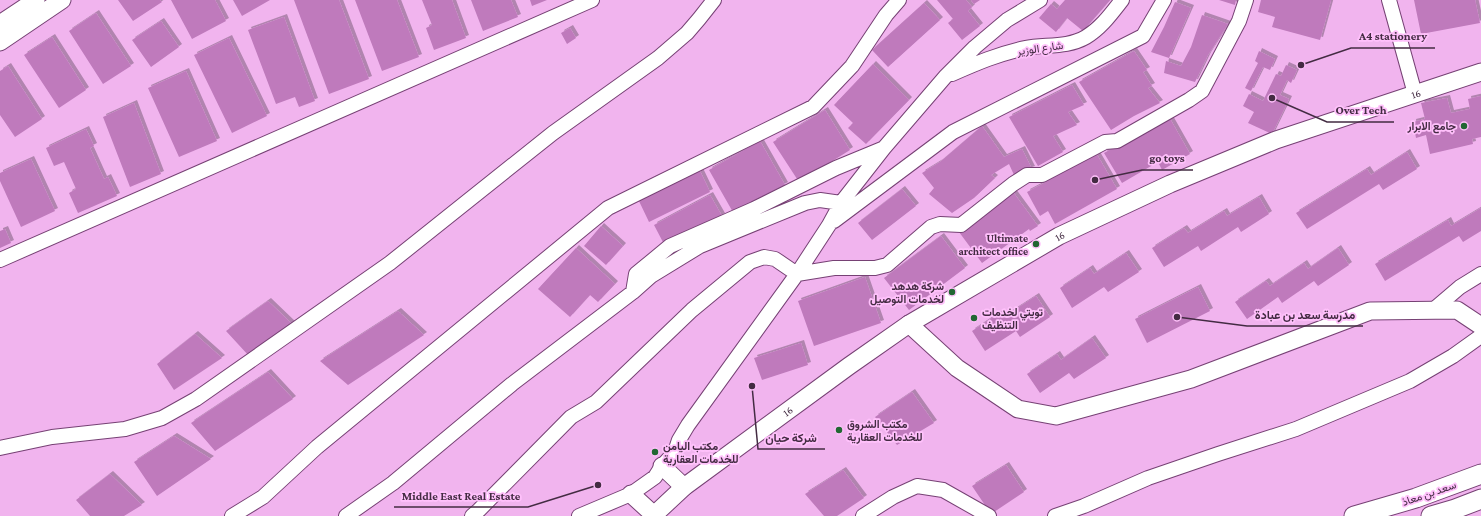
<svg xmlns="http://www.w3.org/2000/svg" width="1481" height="516" font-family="'Crimson Pro',Vazirmatn,serif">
	<defs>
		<filter id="shadow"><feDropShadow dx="3" dy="-3" stdDeviation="0" flood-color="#0004"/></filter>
	</defs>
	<rect width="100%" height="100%" fill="#f1b4ee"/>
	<path fill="#bf7abc" filter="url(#shadow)" d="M118 0H160L162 2 133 21Z
		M171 0H215L226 21 192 39Z
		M233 0H270L242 16Z
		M294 0H339L369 79 329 94Z
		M355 0H397L419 57 382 71Z
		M422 0H452L466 38 434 50 426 28 432 25Z
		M471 0H511L518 17 483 31Z
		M530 0H547L532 6Z
		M937 0H966L972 7 968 11 980 26 962 40 948 23 953 19Z
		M971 0H980L974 4Z
		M1065 0H1110L1083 31 1067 18 1056 32 1039 18 1051 4 1057 9Z
		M1219 0H1236L1235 5Z
		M1261 0H1331L1320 40 1272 27 1275 17 1258 12Z
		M1414 0H1475L1480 23 1421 34Z
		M1175 2 1191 8 1169 58 1151 52 1164 27Z
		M924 3 940 20 888 67 872 50Z
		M96 13 131 66 103 84 69 31Z
		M1202 15 1228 24 1208 55 1195 82 1164 73 1166 61 1181 66 1191 47Z
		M284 17 315 101 299 107 295 97 276 104 248 30Z
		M161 21 179 47 151 67 132 40Z
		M570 28 576 38 567 44 561 33Z
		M52 37 86 90 59 108 24 55Z
		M229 38 267 116 232 133 194 55Z
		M1134 51 1147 70 1143 72 1152 86 1148 88 1160 103 1134 116 1111 130 1079 82Z
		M1259 51 1275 59 1270 70 1263 67 1251 91 1245 88 1258 63 1255 61Z
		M873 64 909 100 866 144 848 128 853 123 834 105Z
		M1286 65 1297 70 1291 83 1287 80 1280 95 1289 99 1272 134 1248 123 1254 112 1243 106 1249 94 1263 101 1276 74 1281 76Z
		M8 66 42 119 15 137 0 115V71Z
		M186 71 217 141 179 157 148 88Z
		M1072 85 1084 105 1068 112 1077 125 1053 136 1063 152 1038 166 1009 117Z
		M1481 96V137L1472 139 1473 144 1430 154 1426 135 1416 138 1413 122 1425 119 1421 103 1447 98 1451 113 1470 109 1468 99Z
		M134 103 161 174 130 187 103 117Z
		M825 110 850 150 799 182 773 142Z
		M1169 117 1190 154 1162 170 1158 162 1122 183 1104 153Z
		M982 126 1004 157 1022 149 1032 169 1014 175 1009 164 991 175 995 178 974 198 952 213 929 194 934 188 922 173 940 162Z
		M86 129 94 146 90 148 104 179 108 177 117 196 78 213 69 193 76 189 64 162 54 166 46 148Z
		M760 141 785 185 734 214 709 170Z
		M1407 152 1417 169 1383 190 1379 184 1307 229 1296 213 1367 169 1371 175Z
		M1096 153 1117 189 1055 224 1048 211 1040 216 1027 192 1046 182 1045 180Z
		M31 159 55 211 21 227 0 181V173Z
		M699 169 710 192 649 222 638 199Z
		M902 189 916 206 872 240 858 223Z
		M1013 192 1038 226 1030 231 1029 229 982 263 959 232Z
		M710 195 722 216 665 246 654 225Z
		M1259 197 1269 214 1241 232 1238 227 1201 251 1198 246 1164 267 1152 248 1184 228 1188 233 1224 211 1227 216Z
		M1481 208V231L1463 242 1459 236 1385 281 1375 264 1448 220 1451 226Z
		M601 226 623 246 606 265 584 246Z
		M5 229 11 243 0 248V231Z
		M941 236 965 268 909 310 884 278Z
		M576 248 615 284 598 302 590 295 570 317 538 289Z
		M1338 248 1349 265 1318 286 1314 281 1282 303 1278 297 1247 319 1235 302 1266 281 1270 286 1304 263 1308 269Z
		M1126 253 1139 272 1108 292 1104 287 1072 308 1060 288 1090 268 1094 274Z
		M865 277 881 323 814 346 798 301Z
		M1198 287 1210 311 1147 343 1135 319Z
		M1036 296 1050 317 1020 337 1016 331 985 351 972 331 1001 312 1005 316Z
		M268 301 293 325 249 356 226 331Z
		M398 311 424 335 348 385 320 361Z
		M195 334 222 358 174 390 157 364Z
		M1092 338 1106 358 1074 379 1069 373 1040 393 1027 374 1057 354 1061 360Z
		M801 343 808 365 762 380 754 358Z
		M268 372 293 399 215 451 191 423Z
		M912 392 934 423 897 445 875 417Z
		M174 436 211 459 157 496 134 462Z
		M1006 465 1024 492 991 514 972 486Z
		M843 470 864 498 837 516H824L805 494Z
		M110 474 142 505 124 516H90L76 500Z"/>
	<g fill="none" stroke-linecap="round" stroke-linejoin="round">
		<defs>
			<path id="minor" d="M1389 0 1415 94
				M952 74C977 63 998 54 1025 48 1045 44 1067 48 1086 37 1101 28 1111 14 1122 0
				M834 221 953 132 1143 36 1164 0
				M0 260 592 0
				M633 292 636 274 670 246 754 209 836 168 882 149
				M1433 310 1460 287 1481 274
				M0 448 52 437 125 429 162 418 196 399 390 263 553 133 658 58 687 33 699 19 714 0
				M232 516 263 497 317 447 608 208 813 107 852 66 886 15 899 0
				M346 516 393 483 512 384 633 292 651 276 700 246 805 203 820 200 841 203
				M472 516 479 510 571 417 596 402 692 310 750 262 764 257 775 259 797 274 834 268H875L887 265 931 227 940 224 961 225 1013 184 1027 175H1042L1105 142 1117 141 1189 100 1202 91 1239 21 1246 0
				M579 516 631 494 655 477 662 466 675 452 679 440 688 425 797 274 829 225 841 203 884 148 945 77 975 47 1007 20 1040 0
				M863 516 893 497 917 486 943 490 989 516
				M1055 516 1084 506 1148 478 1218 454 1296 429 1410 381 1453 356 1481 336"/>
			<g id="tertiary">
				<path d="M0 24 36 0"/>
				<path d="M0 42 62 0"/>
				<path d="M909 324 957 368 1018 409 1056 416 1191 379 1370 311 1457 310 1481 326"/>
				<path d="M662 466 684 487"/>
				<path d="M631 494 654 515"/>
				<path id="s1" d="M653 516 684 487 849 366 909 324 1059 236 1170 184 1276 140 1481 72"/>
			</g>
			<path id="secondary" d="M1354 516 1416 498 1481 474
				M1431 516 1455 509 1481 499"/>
		</defs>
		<use href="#minor" stroke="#764174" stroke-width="16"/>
		<use href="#tertiary" stroke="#764174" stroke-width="19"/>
		<use href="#secondary" stroke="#764174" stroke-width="21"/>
		<use href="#minor" stroke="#fff" stroke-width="14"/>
		<use href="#tertiary" stroke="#fff" stroke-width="17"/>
		<use href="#secondary" stroke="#fff" stroke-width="19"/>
	</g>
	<g fill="#216732" stroke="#ffc1fb" stroke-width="1.5">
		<circle cx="1464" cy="126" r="4"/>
		<circle cx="1036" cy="244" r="4"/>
		<circle cx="952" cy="292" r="4"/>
		<circle cx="974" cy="318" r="4"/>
		<circle cx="839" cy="430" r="4"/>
		<circle cx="655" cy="452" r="4"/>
	</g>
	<g text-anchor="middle" stroke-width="3.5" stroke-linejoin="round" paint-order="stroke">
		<g font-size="11" fill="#432b42" stroke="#ffc1fb">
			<text transform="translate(1040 48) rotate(-8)" y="4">شارع الوزير</text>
			<text dy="4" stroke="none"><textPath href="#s1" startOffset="879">16</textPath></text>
			<text dy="4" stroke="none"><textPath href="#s1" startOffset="495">16</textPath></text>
			<text dy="4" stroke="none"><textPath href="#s1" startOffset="171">16</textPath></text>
			<text transform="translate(1429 493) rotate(-19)" y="4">سعد بن معاذ</text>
		</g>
		<g font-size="11" font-weight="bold" fill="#432b42" stroke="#ffc1fb" text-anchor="end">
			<text x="1456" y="130">جامع الابرار</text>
			<text x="1028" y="242">Ultimate<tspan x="1028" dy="13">architect office</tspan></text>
			<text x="944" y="290">شركة هدهد<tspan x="944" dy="13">لخدمات التوصيل</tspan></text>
			<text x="982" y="316" text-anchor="start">تويتي لخدمات<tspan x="982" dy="13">التنظيف</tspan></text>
			<text x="847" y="428" text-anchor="start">مكتب الشروق<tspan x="847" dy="13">للخدمات العقارية</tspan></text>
			<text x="663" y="450" text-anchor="start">مكتب اليامن<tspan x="663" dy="13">للخدمات العقارية</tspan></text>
		</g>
	</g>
	<path fill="none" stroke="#432b42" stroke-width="1.5" d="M1301 65L1351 48H1435M1272 98L1327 122H1394M1095 180L1142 170H1193M1177 317L1247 326H1363M752 386L758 449H825M598 485L528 507H394"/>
	<g fill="#432b42" stroke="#ffc1fb" stroke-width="1.5">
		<circle cx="1301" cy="65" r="4"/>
		<circle cx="1272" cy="98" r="4"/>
		<circle cx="1095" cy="180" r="4"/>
		<circle cx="1177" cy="317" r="4"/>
		<circle cx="752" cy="386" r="4"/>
		<circle cx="598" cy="485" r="4"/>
	</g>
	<g font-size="12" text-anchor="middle" font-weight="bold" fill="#432b42" stroke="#ffc1fb" stroke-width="3.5" stroke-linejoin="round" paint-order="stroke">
		<text x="1393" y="40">A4 stationery</text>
		<text x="1361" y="114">Over Tech</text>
		<text x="1167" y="162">go toys</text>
		<text x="1305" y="319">مدرسة سعد بن عبادة</text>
		<text x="791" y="442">شركة حيان</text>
		<text x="461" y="500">Middle East Real Estate</text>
	</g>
</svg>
